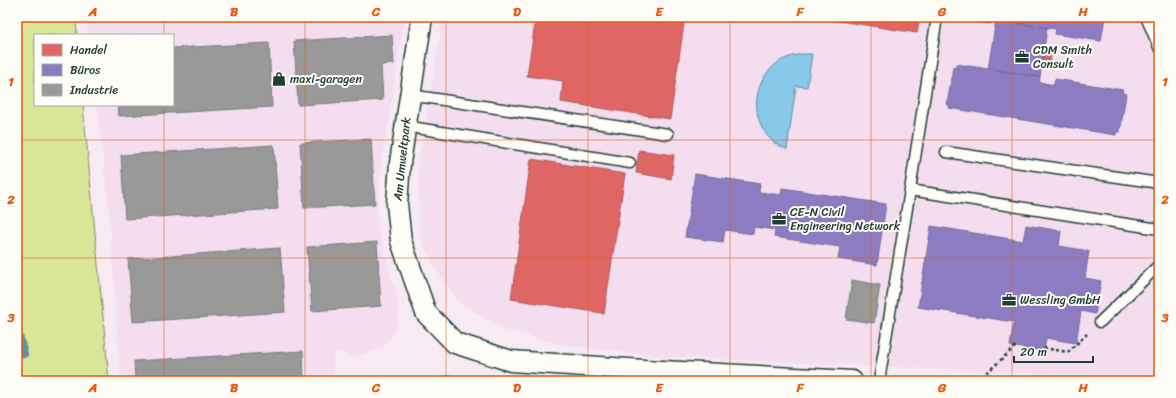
<svg xmlns="http://www.w3.org/2000/svg" width="1176" height="398" font-family="Sriracha,sans-serif">
	<rect width="100%" height="100%" fill="#f7eaf2"/>
	<filter id="ink" filterUnits="userSpaceOnUse"><feTurbulence type="fractalNoise" baseFrequency=".025" numOctaves="2"/><feDisplacementMap in="SourceGraphic" scale="8" xChannelSelector="R" yChannelSelector="G"/><feConvolveMatrix kernelMatrix="1 2 1 2 8 2 1 2 1" color-interpolation-filters="sRGB"/></filter>
	<g filter="url(#ink)">
		<path fill="#f3ddef" d="M86 17H404L390 115 381 163 377 212 378 228 392 280 397 293 400 307 397 328 382 348 356 357 334 351 332 381H120L110 219 97 105H173V35H88Z
			M443 17H1159V377L1129 378 657 356 563 345 505 330 460 303 438 272 419 235 418 165Z"/>
		<path fill="#d9e597" stroke="#7c9166" d="M17 17H76L77 35H35V105H83L109 381H17Z
			M450 375 505 381H435Z"/>
		<path fill="#88c9e9" stroke="#5e91a1" d="M802 54H812L807 87 796 86 787 149C782 147 777 145 773 142 748 119 752 77 782 60 788 57 795 55 802 54Z"/>
		<path fill="#e06666" stroke="#a65a57" d="M536 17H685L670 119 561 102 563 81 527 76Z
			M813 17H920L917 33Z
			M1044 53 1051 54 1050 64 1042 63Z
			M639 150 674 155 671 179 636 173Z
			M531 159 625 174 604 314H602V313L511 299Z"/>
		<path fill="#8e7cc3" stroke="#6d6998" d="M963 17H1105L1101 41 1055 34 1056 29 991 19 990 24 963 20Z
			M996 20 1047 28 1040 77 988 69Z
			M956 64 1040 77 1039 82 1054 85 1055 79 1123 90 1122 93 1126 94 1120 132H1116V135L949 108 950 105H947L953 67H956Z
			M695 174 760 184 759 192 781 195 782 188 886 204 877 265 838 259 840 247 774 237 775 230 754 227 753 234 725 230 723 242 685 237Z
			M1026 225 1061 231 1059 246 1089 251 1085 278 1101 281 1095 314 1081 311 1076 343 1046 338 1044 351 1010 346 1014 322 918 307 931 226 1023 241Z"/>
		<path fill="#999" stroke="#747d7b" d="M392 35 394 64 381 65 383 100 298 105 294 41Z
			M269 43 272 107 119 116 118 105H173V48Z
			M371 139 375 204 304 208 300 143Z
			M274 145 278 209 125 219 121 155Z
			M377 242 381 306 312 311 307 247Z
			M280 248 285 312 133 322 128 259Z
			M852 280 880 285 874 323 846 319Z
			M303 351 304 381H135L134 361Z"/>
		<g fill="none" stroke-linecap="round" stroke-linejoin="round">
			<path stroke="#5e91a1" stroke-width="8" d="M17 328 24 354"/>
			<defs>
				<path id="lane" d="M1146 17 1159 47
					M410 95 668 134
					M405 126 630 163
					M946 152 1159 183
					M910 190 1159 229
					M1100 322 1159 265
					M879 381 910 190 937 17"/>
				<path id="street" d="M422 17 400 163 397 204 401 241 426 313 455 343 511 361 643 370 852 381"/>
			</defs>
			<use href="#lane" stroke="#1f3d34" stroke-width="13"/>
			<use href="#street" stroke="#1f3d34" stroke-width="23"/>
			<path stroke="#1f3d34" stroke-width="2.5" stroke-dasharray="3 3" stroke-linecap="butt" d="M1044 348 1068 352 1087 334
				M978 381 1016 346"/>
			<use href="#lane" stroke="#fdfcf7" stroke-width="10"/>
			<use href="#street" stroke="#fdfcf7" stroke-width="20"/>
		</g>
	</g>
	<path fill="none" stroke="#e8590c" stroke-width="1" stroke-opacity="0.55" d="M164 17V35M305 17V381M446 17V381M588 17V381M730 17V381M871 17V381M1012 17V381M164 105V381M17 140H1159M17 258H1159"/>
	<defs>
		<symbol id="office-bare" viewBox="-9 -9 18 18"><path d="M-6-3h4V-5.5h4V-3h4V5H-6ZM-1-4.5V-3h2v-1.5ZM-6 0V1H6V0Z" fill="#1f3d34" stroke="#fdfcf7" stroke-width="2.5" paint-order="stroke"/></symbol>
		<symbol id="shop-bare" viewBox="-9 -9 18 18"><path d="M-5-2.5h2.3a2.7 3.5 0 0 1 5.4 0H5L5.5 6h-11ZM-1.5-2.5h3a1.5 2.3 0 0 0-3 0Z" fill="#1f3d34" stroke="#fdfcf7" stroke-width="2.5" paint-order="stroke"/></symbol>
	</defs>
	<g fill-rule="evenodd">
		<use href="#office-bare" x="1012" y="47" width="20" height="20"/>
		<use href="#shop-bare" x="269" y="69" width="20" height="20"/>
		<use href="#office-bare" x="769" y="209" width="20" height="20"/>
		<use href="#office-bare" x="999" y="290" width="20" height="20"/>
	</g>
	<g text-anchor="middle" stroke-width="4" stroke-linejoin="round" paint-order="stroke">
		<g font-size="12" fill="#1f3d34" stroke="#fdfcf7" text-anchor="start">
			<text x="1033" y="54">CDM Smith<tspan x="1033" dy="14">Consult</tspan></text>
			<text x="290" y="83">maxi-garagen</text>
			<text x="790" y="216">CE-N Civil<tspan x="790" dy="14">Engineering Network</tspan></text>
			<text x="1020" y="304">Wessling GmbH</text>
		</g>
		<g font-size="12" fill="#1f3d34" stroke="#fdfcf7">
			<text transform="translate(402 159) rotate(-84)" y="4">Am Umweltpark</text>
		</g>
	</g>
	<rect width="1176" height="398" fill="none" stroke="#fdfcf7" stroke-width="44"/>
	<rect x="34" y="34" width="140" height="72" fill="#fdfcf7" stroke="#a4b0a9"/>
	<rect x="42" y="44" width="20" height="12" fill="#e06666" stroke="#a4b0a9"/>
	<text x="70" y="54" font-size="12" fill="#1f3d34">Handel</text>
	<rect x="42" y="64" width="20" height="12" fill="#8e7cc3" stroke="#a4b0a9"/>
	<text x="70" y="74" font-size="12" fill="#1f3d34">Büros</text>
	<rect x="42" y="84" width="20" height="12" fill="#999999" stroke="#a4b0a9"/>
	<text x="70" y="94" font-size="12" fill="#1f3d34">Industrie</text>
	<path d="M1014 356v6h79v-6" fill="none" stroke="#1f3d34" stroke-width="2"/>
	<text x="1020" y="356" font-size="12" fill="#1f3d34" stroke="#fdfcf7" stroke-width="3" paint-order="stroke">20 m</text>
	<rect x="22" y="22" width="1132" height="354" fill="none" stroke="#e8590c" stroke-width="1.5"/>
	<g font-size="13" text-anchor="middle" font-weight="bold" fill="#e8590c">
		<text x="93" y="16">A</text>
		<text x="234" y="16">B</text>
		<text x="376" y="16">C</text>
		<text x="517" y="16">D</text>
		<text x="659" y="16">E</text>
		<text x="800" y="16">F</text>
		<text x="942" y="16">G</text>
		<text x="1083" y="16">H</text>
		<text x="11" y="86">1</text>
		<text x="1165" y="86">1</text>
		<text x="11" y="204">2</text>
		<text x="1165" y="204">2</text>
		<text x="11" y="322">3</text>
		<text x="1165" y="322">3</text>
		<text x="93" y="392">A</text>
		<text x="234" y="392">B</text>
		<text x="376" y="392">C</text>
		<text x="517" y="392">D</text>
		<text x="659" y="392">E</text>
		<text x="800" y="392">F</text>
		<text x="942" y="392">G</text>
		<text x="1083" y="392">H</text>
	</g>
</svg>
